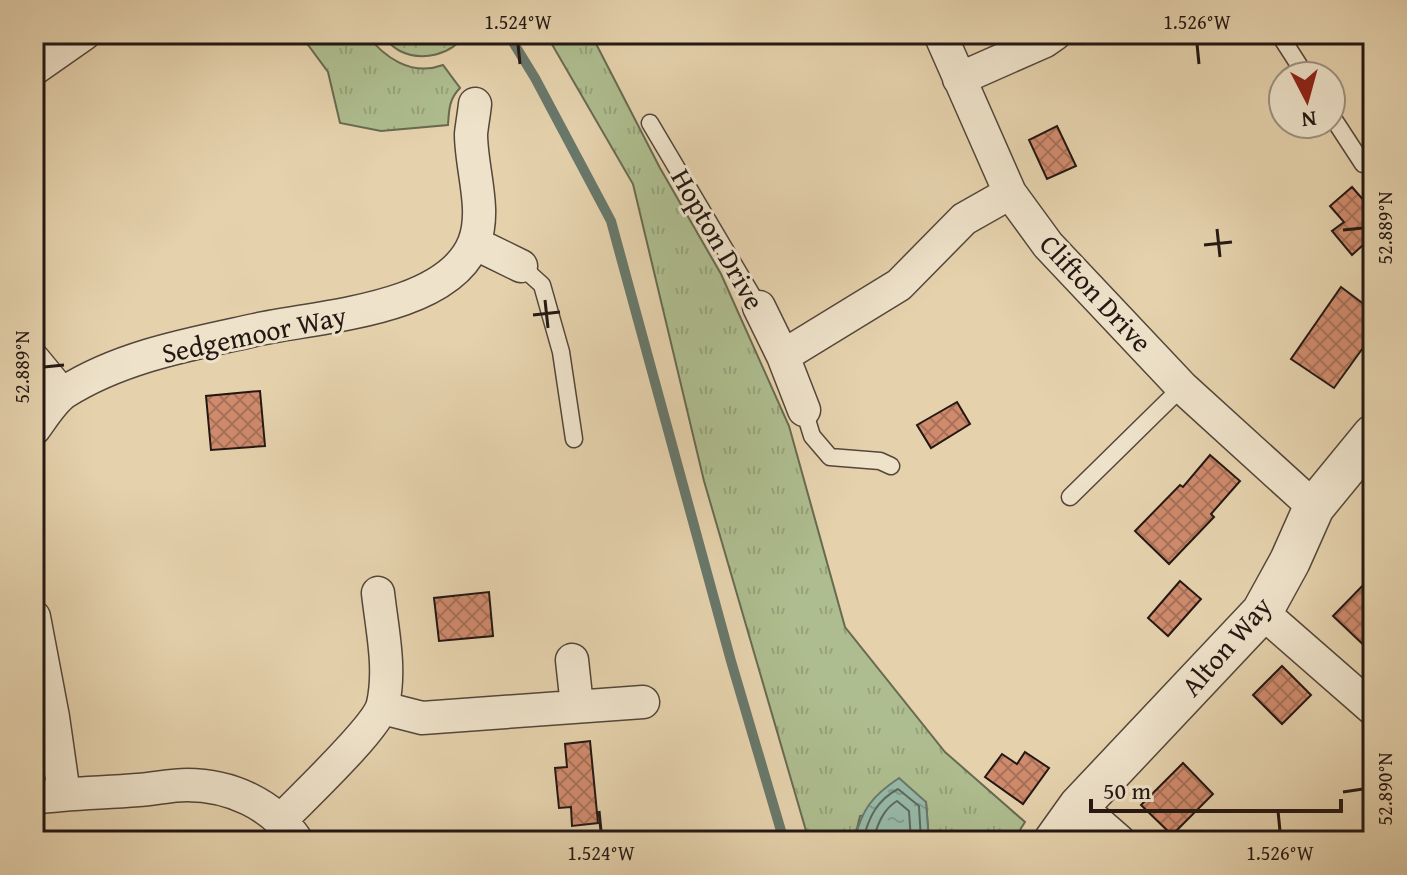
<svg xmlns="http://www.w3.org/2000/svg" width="1407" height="875" font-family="'Gentium Book Plus',serif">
	<defs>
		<pattern id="grass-tufts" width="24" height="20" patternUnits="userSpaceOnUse" patternTransform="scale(2)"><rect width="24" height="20" fill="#aebd8f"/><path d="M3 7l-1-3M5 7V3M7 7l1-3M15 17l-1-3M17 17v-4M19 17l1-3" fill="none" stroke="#95a27a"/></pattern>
		<pattern id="forest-crowns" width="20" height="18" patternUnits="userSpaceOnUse" patternTransform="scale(2)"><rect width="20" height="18" fill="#aebd8f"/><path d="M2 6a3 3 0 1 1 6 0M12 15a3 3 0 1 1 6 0" fill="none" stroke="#95a27a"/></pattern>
		<pattern id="water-ripples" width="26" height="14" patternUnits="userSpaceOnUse" patternTransform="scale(2)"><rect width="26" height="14" fill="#96b8a6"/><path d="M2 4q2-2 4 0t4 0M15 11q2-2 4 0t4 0" fill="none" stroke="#819d8e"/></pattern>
		<pattern id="building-cross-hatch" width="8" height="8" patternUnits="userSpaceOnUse" patternTransform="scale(2)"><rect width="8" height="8" fill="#d08b6d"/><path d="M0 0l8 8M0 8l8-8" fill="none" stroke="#a87158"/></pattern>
	</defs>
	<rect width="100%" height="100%" fill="#e5d2ad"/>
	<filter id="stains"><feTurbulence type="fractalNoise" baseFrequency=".0025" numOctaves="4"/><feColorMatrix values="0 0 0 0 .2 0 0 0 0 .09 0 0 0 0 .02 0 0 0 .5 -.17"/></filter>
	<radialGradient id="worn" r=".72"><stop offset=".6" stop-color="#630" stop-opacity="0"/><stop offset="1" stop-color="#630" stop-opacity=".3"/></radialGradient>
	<path fill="url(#grass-tufts)" stroke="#686a51" stroke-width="2" d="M300 34H366C384 57 411 77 443 65L460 88C449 99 449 110 448 125L381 131 340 123 328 72Z
		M546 34H591L660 168 721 274 789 426 845 627 945 752 1025 822 1013 841H929L926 802 860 816 854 841H809L704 481 633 184Z"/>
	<path fill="url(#forest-crowns)" stroke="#686a51" stroke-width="2" d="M379 34H465C452 55 422 62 400 51 392 47 385 39 379 34Z"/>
	<path fill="url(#water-ripples)" stroke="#68786b" stroke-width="2" d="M899 778 926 802 929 841H854C862 809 872 796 899 778Z"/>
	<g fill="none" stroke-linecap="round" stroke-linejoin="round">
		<path stroke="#5c685c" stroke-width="2" d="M863 841C868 818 877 800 898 789L919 806 921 841
			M873 841C877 825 883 809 897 801L909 811 911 841"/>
		<path stroke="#68786b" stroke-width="10" d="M508 34 535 78 611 221 731 661 784 841
			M1366 34 1373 43"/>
	</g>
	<path fill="url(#building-cross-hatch)" stroke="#231713" stroke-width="2" d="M1057 126 1076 166 1047 179 1029 140Z
		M1352 187 1366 203 1373 197V257L1363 245 1352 255 1332 231 1344 222 1330 206Z
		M1341 287 1373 311V334L1334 388 1291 359Z
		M260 391 265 446 211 450 206 396Z
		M957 402 970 424 931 448 917 425Z
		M1210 455 1240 481 1211 514 1214 517 1169 564 1135 531 1180 485 1183 487Z
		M1373 575V654L1333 616Z
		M1180 581 1201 599 1168 636 1148 618Z
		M489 592 493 636 439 641 434 598Z
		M1282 666 1311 695 1282 724 1253 695Z
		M590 741 598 823 572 826 571 807 559 808 555 768 567 767 565 744Z
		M1025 752 1049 768 1023 804 985 777 1002 754 1017 764Z
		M1183 763 1213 794 1172 835 1141 805Z"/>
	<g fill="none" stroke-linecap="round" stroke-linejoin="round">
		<defs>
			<path id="service" d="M1279 34 1306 76
				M1331 115 1363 164
				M650 123 759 307
				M521 266 542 285 561 352 574 439
				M804 410 812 436 830 457 880 461 891 466
				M1070 497 1182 387"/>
			<path id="minor" d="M940 34 1010 193 1048 245 1182 387 1314 507
				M34 69 84 34
				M959 79 1045 41 1055 34
				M474 243 521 266
				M759 307 783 356 804 410
				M783 356 899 285 964 219 1010 193
				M34 360 62 394
				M34 429C43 417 53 400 65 392 122 356 191 344 255 330 317 316 447 311 474 243 487 210 471 169 471 134 472 124 474 114 475 104
				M1262 612 1373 709
				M34 617 53 717 64 794
				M572 660 577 706
				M383 708 422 718 643 702
				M34 798C69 793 103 793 138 790 154 789 171 785 187 785 230 785 273 804 297 841
				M1079 806 1119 841
				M281 820C301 799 378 727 383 704 391 668 382 629 378 593"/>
			<path id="tertiary" d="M1054 841 1079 806 1262 612 1290 561 1314 507 1373 435"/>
		</defs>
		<use href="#service" stroke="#54463a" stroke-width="19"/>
		<use href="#minor" stroke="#54463a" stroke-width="35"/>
		<use href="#tertiary" stroke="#54463a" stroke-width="43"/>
		<use href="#service" stroke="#eee2ca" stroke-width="16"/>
		<use href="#minor" stroke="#eee2ca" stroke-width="32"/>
		<use href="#tertiary" stroke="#eee2ca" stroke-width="40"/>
	</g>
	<path fill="none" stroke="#231713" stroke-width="3" d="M518 44 520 64M1197 44 1199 64M1217 229 1220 257M1343 230 1363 228M1204 245 1232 242M545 300 548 328M533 315 560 312M44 367 64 365M1343 792 1363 789M599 811 601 831M1278 811 1280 831"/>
	<g text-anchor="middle" stroke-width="6" stroke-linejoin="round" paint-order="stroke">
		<g font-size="28" fill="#231713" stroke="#eee2ca">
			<text transform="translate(718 239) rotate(60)" y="10">Hopton Drive</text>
			<text transform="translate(1096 293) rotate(47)" y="10">Clifton Drive</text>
			<text transform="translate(254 334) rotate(-12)" y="10">Sedgemoor Way</text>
			<text transform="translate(1226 646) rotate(-49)" y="10">Alton Way</text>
		</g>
	</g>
	<rect width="1407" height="875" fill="none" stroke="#e5d2ad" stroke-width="88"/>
	<g transform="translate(1307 100) rotate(174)"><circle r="38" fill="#eee2ca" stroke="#9d9181" stroke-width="2"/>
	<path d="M0-6L14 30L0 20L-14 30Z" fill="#8f2418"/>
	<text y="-12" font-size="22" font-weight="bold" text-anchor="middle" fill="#231713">N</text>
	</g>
	<path d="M1091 799v12h250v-12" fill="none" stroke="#231713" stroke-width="4"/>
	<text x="1103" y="799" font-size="24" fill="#231713" stroke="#eee2ca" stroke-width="6" paint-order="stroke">50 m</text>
	<rect x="44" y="44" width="1319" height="787" fill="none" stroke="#231713" stroke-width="3"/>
	<g font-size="20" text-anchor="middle" fill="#231713">
		<text x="518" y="29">1.524°W</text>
		<text x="1197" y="29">1.526°W</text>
		<text transform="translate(1385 228) rotate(-90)" y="7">52.889°N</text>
		<text transform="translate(22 367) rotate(-90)" y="7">52.889°N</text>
		<text transform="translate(1385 789) rotate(-90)" y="7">52.890°N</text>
		<text x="601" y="860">1.524°W</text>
		<text x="1280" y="860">1.526°W</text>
	</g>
	<rect width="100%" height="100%" filter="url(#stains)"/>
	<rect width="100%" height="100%" fill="url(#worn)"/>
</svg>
